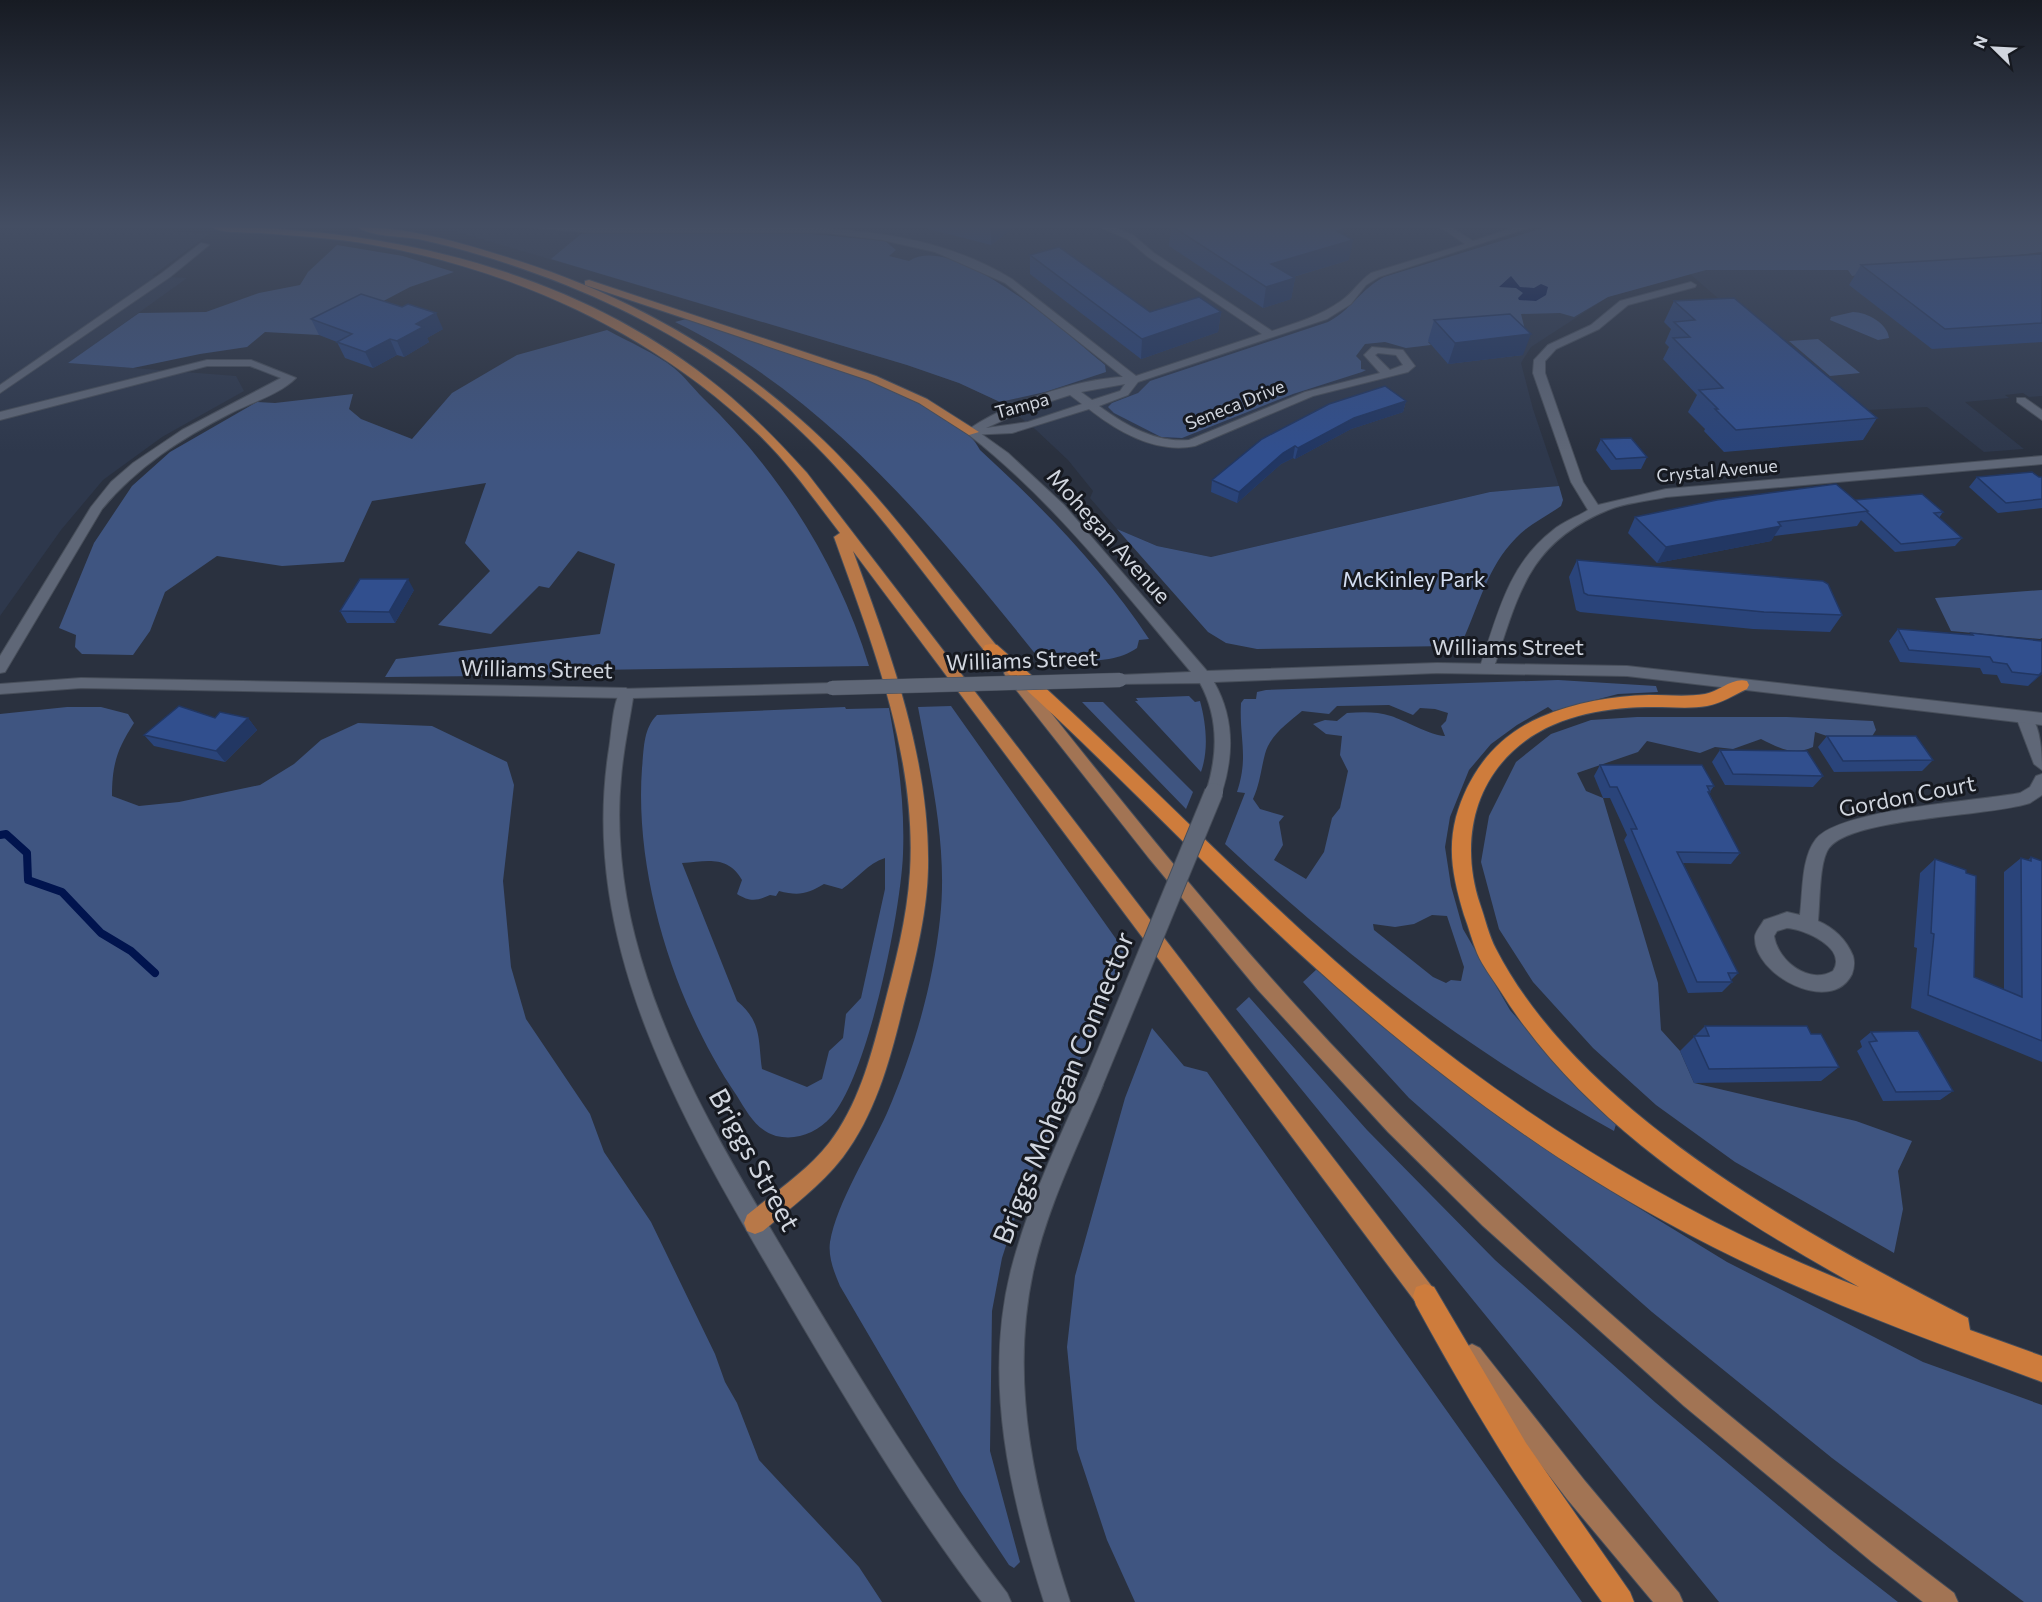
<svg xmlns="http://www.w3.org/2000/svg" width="2042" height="1602" font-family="Commissioner,sans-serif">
	<rect width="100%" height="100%" fill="#2a313f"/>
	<path fill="#2e384c" d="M0 227H121L209 234 152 276 187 278 69 363 236 376 244 391 162 437 103 480 61 530 0 616Z
		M441 227H1834L1852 276 2042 252V396L2029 397 2023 393 2005 395 2009 398 1965 402 2024 449 1984 452 1927 407 1848 411 1690 274 1608 297 1531 347 1521 363 1533 409 1559 486 1490 492 1211 557 1157 546 1117 529 1090 498 1093 491 1068 460 1035 429 1000 402 959 383 907 365Z"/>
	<path fill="#3f5581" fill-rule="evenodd" d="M2042 227V252L1852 276 1848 270H1706L1608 297 1574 317 1560 313 1521 314 1525 330 1428 342 1431 345 1406 348 1385 342 1365 344 1356 356 1361 361V369L1366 370 1362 372 1293 394 1182 438 1161 437 1114 413 1108 407 1112 403 1138 393 1150 381 1328 322C1350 311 1362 288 1384 277L1546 227Z
		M802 233 885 241 896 250 889 256 909 261C954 230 1069 336 1105 365L1106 372 1045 392 1000 402 959 383 907 365 551 259 581 234Z
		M337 245 403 256 454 272 410 287 319 335 265 332 247 347 200 354 133 368 68 363 139 313 206 312 259 293 300 285 308 272Z
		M1853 312C1867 312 1888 324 1889 338L1878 340 1830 320 1831 317Z
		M690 318C748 338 957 397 980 450 1041 506 1103 569 1149 639L1139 640 1137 648C1112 666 1070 660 1041 661 936 530 829 397 675 322Z
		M607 330C629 342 655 353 674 368 685 377 693 388 703 398 780 472 838 564 869 666L591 670 587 675 385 677 396 659 600 634 615 564 578 551 549 588 539 586 491 634 438 625 490 571 465 543 486 483 372 501 344 562 282 566 217 556 165 592 150 631 133 655 82 654 75 647 76 635 59 628 94 543 132 486 170 452 257 402 275 403 353 394 349 409 361 419 412 439 452 393 517 355Z
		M1818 339 1860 373 1830 376 1789 341Z
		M1559 486 1563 500 1561 506C1546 517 1529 524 1516 538 1488 566 1479 605 1463 640L1449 646 1257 649 1226 643 1208 632 1117 529 1157 546 1211 557 1490 492Z
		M2042 590V638L2040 639 1951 631 1935 598Z
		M1558 680 1656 686 1658 692 1618 694 1553 711 1548 707 1517 725 1491 744 1469 770 1450 817 1445 847 1451 886 1463 929 1510 1010 1548 1054 1617 1121 1614 1131C1468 1050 1347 958 1225 844L1245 793 1237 792C1249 756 1239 738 1241 703L1244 699H1256L1257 692 1266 690ZM1389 705 1413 715 1420 708 1435 709 1448 713 1446 721 1441 726 1445 736C1435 737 1403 720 1391 716 1376 711 1361 712 1347 713L1337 721 1325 720 1313 724 1326 734 1342 736 1340 755 1348 771 1340 808 1332 818 1324 852 1306 879 1274 860 1283 845 1279 822 1284 816 1260 809 1253 799C1260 784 1261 769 1265 754 1270 735 1288 723 1302 711L1329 714 1337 706ZM1432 915 1447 916 1464 967 1461 981 1451 980 1446 983 1433 977 1374 930 1373 924 1395 927 1414 924Z
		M1189 696 1195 702 1200 701C1206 723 1209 749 1201 772L1135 701H1138L1136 698Z
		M1103 702 1193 792 1186 809 1082 702Z
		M951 706 1126 953 1024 1190 1002 1258 992 1311 990 1451 1020 1562 1014 1568 1009 1565 960 1491 840 1286C834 1272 828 1257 830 1242 837 1202 870 1151 887 1113 913 1053 933 985 940 919 948 847 931 777 918 707Z
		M67 707H101L128 714 134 723C117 749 112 765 112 796L139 806 179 802 260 785 294 764 321 740 358 723 432 726 507 762 514 785 503 881 511 967 526 1019 590 1114 604 1152 651 1222 715 1354 725 1382 737 1403 759 1460 859 1567 882 1602H0V714Z
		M845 707 846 709 889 708C898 756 905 804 903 854 901 911 868 1076 831 1117 817 1133 796 1141 776 1136 756 1130 747 1112 737 1096 676 1007 634 877 642 768 644 749 643 729 657 715ZM885 858V889L861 998 846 1014 843 1038 829 1051 822 1079 807 1087 762 1069C758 1039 762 1022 737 1001L682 863C707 861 728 855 742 880L737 894C750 902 757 901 770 895L776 896 779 891C799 896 807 894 824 884L842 889C858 878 867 864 885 858Z
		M1637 717H1787L1873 721 1876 730 1871 738 1827 736 1815 732 1813 747C1794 756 1779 748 1761 739L1733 749 1715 747 1700 753 1647 741 1638 752 1577 773 1586 791 1603 798 1658 983 1661 1030 1680 1051 1694 1083 1856 1121 1912 1141 1898 1171 1903 1209 1894 1253 1735 1162 1656 1105 1593 1048 1533 982 1499 929 1481 862 1489 816 1516 762 1551 734 1591 720Z
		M1318 968 1449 1079 1575 1169 1727 1262 1923 1362 2042 1405V1602H2024L1832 1458 1652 1312 1409 1098 1303 982Z
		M1249 997 1367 1130 1495 1260 1656 1403 1830 1549 1898 1602H1719L1236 1009Z
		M1152 1028 1184 1066 1207 1072 1582 1602H1135L1107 1540 1077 1449 1067 1347 1075 1276 1125 1098Z"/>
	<path fill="#01144e" d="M1511 276 1520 287 1534 288 1541 284 1548 287 1546 295 1536 301 1519 300 1518 298 1523 293 1516 288 1499 287Z"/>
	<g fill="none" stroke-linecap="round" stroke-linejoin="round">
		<path stroke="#01144e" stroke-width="8" d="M0 835 6 834 27 853 28 880 62 892 101 933 131 951 155 973"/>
		<defs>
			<path id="minor" d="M528 227C590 227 652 227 715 227 814 227 923 224 1012 279L1136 376 1262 334 1148 257 1127 239 1100 227H1114L1133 235 1154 253 1272 331C1296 323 1320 316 1341 301 1353 293 1359 281 1371 273L1465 244 1440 227H1451L1473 241 1516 227H1531L1379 277 1366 285 1351 304 1327 319 1138 382 1128 395 1099 406C1125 425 1155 443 1189 440L1305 392 1380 373 1364 355 1372 347 1403 350 1415 366 1408 372 1313 396 1195 446C1157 454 1118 432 1089 409L1012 433 969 435V429C1007 403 1077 379 1123 377L1005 283 935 252 882 240 825 233H590ZM1378 353 1396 355 1403 365 1390 370 1375 355ZM1125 384 1120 391 1092 400 1081 392ZM1070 395 1082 404 1028 422 986 428 1030 408Z
				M201 243 209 245 170 277 0 393V385L162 273Z
				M1691 282 1696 285 1695 287 1628 305 1599 329 1556 349 1545 361V373L1583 482 1598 505 1666 489 2042 456V464L1666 497C1647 501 1625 503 1608 510 1528 543 1519 593 1494 667L1487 672 1482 671 1480 667C1497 617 1508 565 1552 531 1562 522 1577 517 1588 510L1571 482 1533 373 1534 360 1548 345 1591 325 1620 301Z
				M207 360H251L296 378C280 394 251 403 231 413 182 438 138 466 102 509L5 672 0 673V656L91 507 111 482 133 463 182 430 281 378 250 366H207L0 420V412Z
				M2017 398H2025L2042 410V420L2017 402Z
				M2024 711C2041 717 2042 755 2042 770L2034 764 2016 717Z
				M2042 774V795L2030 803C1988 817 1853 817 1829 848 1819 861 1820 903 1818 921 1834 928 1846 939 1853 956 1855 963 1854 968 1852 974 1832 1016 1752 975 1755 936 1756 931 1761 925 1764 920L1787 912 1800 915C1803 892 1801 858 1816 839 1840 809 1979 801 2020 793L2030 787 2036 776ZM1787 928C1804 929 1848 948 1833 971 1809 985 1778 961 1774 936L1777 931Z"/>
			<path id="tertiary" d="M81 678 626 688 634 693 626 698 81 688 0 694V684Z"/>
			<path id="secondary" d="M973 428 1008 453 1064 505 1207 671 1437 663 1627 666 2042 713V725L1627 676 1437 673 1214 682C1234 717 1234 754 1222 792L1214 798 1206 792C1218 755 1219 718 1200 683L1115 684 1113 680 1115 676 1120 675 1191 672C1121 589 1055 502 969 435L967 432Z
				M832 683 840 688 832 693 633 698C629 724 623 751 621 778 616 829 622 887 635 937 666 1058 732 1164 795 1270 861 1381 928 1490 1007 1593L1011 1602H982C910 1507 849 1405 789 1303 691 1135 577 952 609 749 612 731 612 706 621 689Z
				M1093 1076 1100 1078 1103 1085C1078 1146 1047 1207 1033 1272 1009 1385 1035 1495 1070 1602H1044C1010 1495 983 1382 1011 1270 1028 1204 1058 1141 1086 1078Z"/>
			<path id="primary" d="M1011 668 1016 669C1125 806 1234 943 1355 1069 1538 1261 1743 1433 1954 1593L1958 1602H1923L1872 1562 1684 1406 1483 1226 1388 1132 1258 990 1148 857 1006 677 1004 673 1006 669Z
				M1472 1344 1480 1348 1585 1481 1679 1593 1683 1602H1653L1567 1499 1464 1364 1460 1356 1464 1348Z"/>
			<path id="trunk" d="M211 227C390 227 579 272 720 388 752 414 780 443 807 473L1433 1288 1436 1296 1433 1304 1425 1307 1417 1304 853 551C890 652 930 758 928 868 927 918 913 967 901 1015 889 1064 874 1116 843 1157 821 1186 790 1208 763 1231L755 1234 747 1231 744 1223 747 1215C775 1192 806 1172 829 1143 859 1104 871 1056 883 1010 895 964 907 919 910 872 917 757 872 643 834 537L840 533C813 498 788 462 756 432 650 332 515 270 373 245 336 238 297 236 260 233 245 232 223 234 211 227Z
				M357 227C411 227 465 244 516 260 620 293 718 346 800 419 875 484 933 569 996 645L998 649 996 653H986C924 575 866 491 793 424 727 364 648 318 566 285 518 266 469 250 418 239 400 236 373 237 357 227Z
				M589 280 876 376 927 399 979 432 969 435 919 403 868 380 585 285V281Z"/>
			<path id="motorway" d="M991 644 997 645C1114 746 1219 858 1335 961 1490 1098 1666 1211 1859 1287 1725 1212 1584 1124 1501 992 1493 979 1483 967 1477 953 1472 941 1469 928 1464 915 1454 881 1447 852 1456 817 1469 771 1498 735 1541 717 1575 702 1613 696 1649 695 1668 695 1687 697 1705 694 1719 692 1732 677 1747 681L1749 685 1747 689C1734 695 1722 703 1707 706 1690 709 1672 707 1654 707 1605 707 1550 716 1513 751 1470 791 1462 850 1480 904 1485 918 1489 936 1496 949 1581 1114 1808 1236 1968 1318L1970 1330 2042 1356V1382C1914 1334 1784 1288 1664 1221 1555 1162 1454 1087 1360 1007 1229 896 1115 766 985 653L983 649 985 645Z
				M1425 1284 1434 1287 1526 1443 1630 1592 1634 1602H1602C1533 1507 1472 1408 1416 1305L1413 1296 1416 1287Z"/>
		</defs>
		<use href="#minor" stroke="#474e5a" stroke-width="2"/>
		<use href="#tertiary" stroke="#474e5a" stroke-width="2"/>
		<use href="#secondary" stroke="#474e5a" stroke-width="2"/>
		<use href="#primary" stroke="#474e5a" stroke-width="2"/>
		<use href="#trunk" stroke="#474e5a" stroke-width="2"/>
		<use href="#motorway" stroke="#474e5a" stroke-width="2"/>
		<use href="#minor" fill="#5f6777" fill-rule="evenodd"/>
		<use href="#tertiary" fill="#5f6777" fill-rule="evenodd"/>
		<use href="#secondary" fill="#5f6777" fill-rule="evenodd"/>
		<use href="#primary" fill="#a27454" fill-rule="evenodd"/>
		<use href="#trunk" fill="#b87848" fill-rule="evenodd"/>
		<use href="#motorway" fill="#ce7c3c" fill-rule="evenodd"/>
		<defs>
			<path id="secondary-bridge-far1" d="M832 688 1120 680"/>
			<path id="secondary-bridge" d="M1093 1085 1214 792"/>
		</defs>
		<use href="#secondary-bridge-far1" stroke="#474e5a" stroke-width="15" stroke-linecap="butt"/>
		<use href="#secondary-bridge" stroke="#474e5a" stroke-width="20" stroke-linecap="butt"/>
		<use href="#secondary-bridge-far1" stroke="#5f6777" stroke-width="14"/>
		<use href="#secondary-bridge" stroke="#5f6777" stroke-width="18"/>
	</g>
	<path fill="#2a447a" d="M921 227H1014L991 245Z
		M1171 227H1342L1344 229 1343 234 1349 260 1293 277 1295 278 1291 299 1263 308 1169 246Z
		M2042 254V342L1932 349 1849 285 1861 265Z
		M1030 255 1150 312H1221L1218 332 1141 359 1030 274Z
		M1674 301 1877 418 1863 440 1724 452 1704 431 1705 429 1688 412 1697 395 1663 359 1669 347 1665 343 1671 329 1664 322Z
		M311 319 443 329 427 338 429 342 404 357 397 355 373 368 345 358 337 342 319 335Z
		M1434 320 1523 355 1448 364 1428 341Z
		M1406 401 1403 412 1351 429 1295 459 1293 458 1281 464 1237 503 1211 492 1212 480Z
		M1601 439 1647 457 1641 469 1611 470 1596 450Z
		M1977 477H2042V508L1998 513 1969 487Z
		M1855 500 1943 512 1939 518 1962 538 1955 546 1895 552 1861 520 1857 526 1774 536 1771 541 1657 563 1628 533 1635 517Z
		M1577 560 1842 615 1830 632 1753 629 1580 612 1576 610 1569 577Z
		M414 590 395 623H347L340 611Z
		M1898 629 1970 635 1971 633 2042 674 2028 686 2001 683 1997 675 1983 674 1980 668 1900 662 1889 641Z
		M215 718H248L257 730 225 762 154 746 144 735Z
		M1827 736 1933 760 1922 771 1834 772 1818 747Z
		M1720 750 1823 776 1813 787 1725 785 1712 762Z
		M1600 765 1714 786 1709 793 1740 853 1731 864 1683 863 1738 973 1731 980 1732 982 1722 992 1688 993 1624 840 1627 835 1610 798H1603L1594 776Z
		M2031 857 2042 861V1062L1911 1008 1917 948 1914 947 1920 873 1935 859 1974 977 2004 990V872L2021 858 2028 860Z
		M1705 1026 1811 1034 1839 1067 1821 1081 1694 1083 1680 1051Z
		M1871 1032 1953 1091 1940 1100 1883 1101 1857 1051 1862 1047 1860 1041Z"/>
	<path fill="#223763" d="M991 227H1014L991 245Z
		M1344 229 1341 243 1353 240 1349 260 1268 284 1271 264 1337 231Z
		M1295 278 1291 299 1263 308 1266 287Z
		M1221 312 1218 332 1141 359 1142 339Z
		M436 313 443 329 427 338 429 342 404 357 397 341 416 324Z
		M1531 334 1523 355 1448 364 1455 343Z
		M390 339 397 355 373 368 365 352Z
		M1406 401 1403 412 1351 429 1295 459 1298 448 1354 418Z
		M1295 446 1293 458 1281 464 1237 503 1239 492 1283 453Z
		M1781 526 1771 541 1657 563 1666 547Z
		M408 579 414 590 395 623 389 612Z
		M2042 672V674L2028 686Z
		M248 718 257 730 225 762 216 751Z"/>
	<path fill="#314f8e" stroke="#223763" stroke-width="1.5" d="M1173 227H1342L1344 229 1337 231 1353 240 1271 264 1295 278 1266 287Z
		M1059 247 1150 312 1199 297 1221 312 1142 339 1030 255Z
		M2042 254V323L1945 329 1861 265Z
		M361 294 402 307 408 304 436 313 416 324 423 327 397 341 390 339 365 352 337 342 352 334 311 319Z
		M1734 298 1877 418 1736 430 1715 409H1718L1699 390 1723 388 1673 338 1690 337 1674 322 1695 320 1674 301Z
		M1510 314 1531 334 1455 343 1434 320Z
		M1385 386 1406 401 1354 418 1298 448 1295 446 1283 453 1239 492 1212 480 1262 439 1329 404Z
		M1631 438 1647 457 1616 459 1601 439Z
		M2032 472 2039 477H2042V499L2006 503 1977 477Z
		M1836 484 1868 511 1778 522 1781 526 1666 547 1635 517 1717 500Z
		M1922 494 1943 512 1934 513 1962 538 1901 544 1867 512 1868 511 1855 500Z
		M1577 560 1823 581 1828 584 1842 615 1764 612 1588 595 1584 593Z
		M360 579H408L389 612 340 611Z
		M1898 629 1973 635 1971 633 2042 641V672L2039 675 2012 672 2007 664 1993 662 1990 657 1909 650Z
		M179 706 215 718 220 712 248 718 216 751 144 735Z
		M1827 736H1916L1933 760 1843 761Z
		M1720 750 1807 751 1823 776 1733 774Z
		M1600 765H1702L1714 786H1707L1710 792H1708L1740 853 1677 852 1738 973H1728L1732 982H1697L1631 829H1637L1617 787H1610Z
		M2031 857 2042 861V1041L1928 995 1934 934 1931 933 1935 859 1966 870V873L1976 876 1974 977 2022 997 2021 858 2031 861Z
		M1705 1026H1807L1811 1034H1821L1839 1067 1709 1069 1694 1036H1709Z
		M1918 1031 1953 1091 1896 1092 1869 1042 1877 1041 1871 1032Z"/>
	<linearGradient id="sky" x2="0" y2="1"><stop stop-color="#171b23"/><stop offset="0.5" stop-color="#444e63"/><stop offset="1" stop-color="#444e63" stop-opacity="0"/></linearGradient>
	<rect width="2042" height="452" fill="url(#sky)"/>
	<g text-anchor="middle" stroke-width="6" stroke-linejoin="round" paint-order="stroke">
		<g font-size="18" fill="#d1d6df" stroke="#161920">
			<text transform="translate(1235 405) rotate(-22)" y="6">Seneca Drive</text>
			<text transform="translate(1022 406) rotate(-15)" y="6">Tampa</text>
			<text transform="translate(1717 471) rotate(-5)" y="6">Crystal Avenue</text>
		</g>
		<g font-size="22" fill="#d1d6df" stroke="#161920">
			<text transform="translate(1109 536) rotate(48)" y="8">Mohegan Avenue</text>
			<text x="1508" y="655">Williams Street</text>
			<text transform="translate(1022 660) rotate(-2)" y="8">Williams Street</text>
			<text transform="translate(537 669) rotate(1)" y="8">Williams Street</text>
			<text transform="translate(1907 796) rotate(-11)" y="8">Gordon Court</text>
		</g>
		<g font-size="22" fill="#d3ddf0" stroke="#161920">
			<text x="1414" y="587">McKinley Park</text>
		</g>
		<g font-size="27" fill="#d1d6df" stroke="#161920">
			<text transform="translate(1064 1088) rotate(-68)" y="9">Briggs Mohegan Connector</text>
			<text transform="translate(754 1160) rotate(61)" y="9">Briggs Street</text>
		</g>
	</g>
	<g transform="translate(1994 48) rotate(294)" stroke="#161920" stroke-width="4.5" paint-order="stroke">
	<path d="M0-4.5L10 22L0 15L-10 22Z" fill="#d1d6df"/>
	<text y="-9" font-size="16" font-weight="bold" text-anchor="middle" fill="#d1d6df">N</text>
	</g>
</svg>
